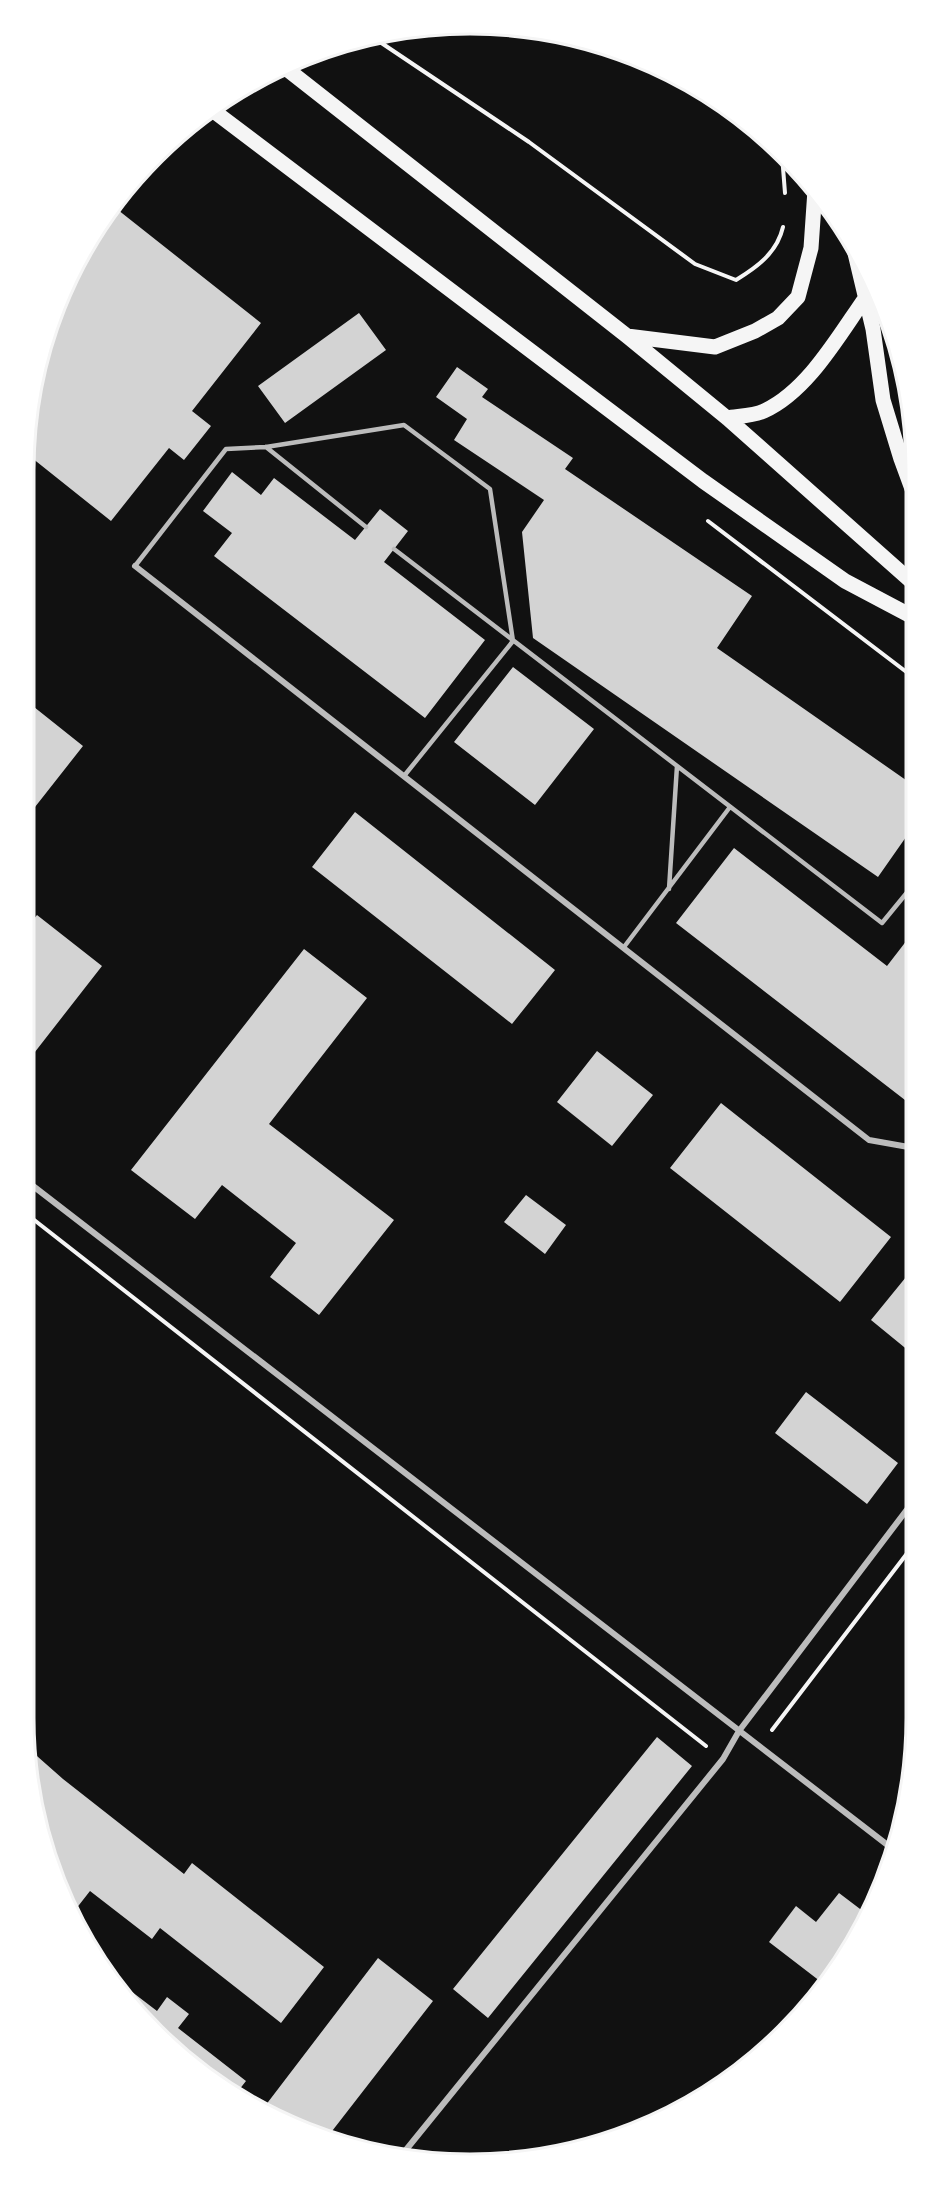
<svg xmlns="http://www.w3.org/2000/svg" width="940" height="2188" font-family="Lato,sans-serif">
	<rect width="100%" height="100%" fill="#111"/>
	<path fill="#d3d3d3" d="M113 206 261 323 192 411 211 426 184 460 169 448 111 521 27 454 48 326 84 247Z
		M359 313 386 350 285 423 258 386Z
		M457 367 488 389 482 397 573 458 565 469 752 596 717 648 913 785V827L878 877 533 638 522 532 544 500 454 440 467 419 436 397Z
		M232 472 261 495 274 478 355 540 380 509 408 531 384 562 485 640 425 718 214 556 232 533 203 511Z
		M513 667 594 729 535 805 454 742Z
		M24 699 83 746 24 821Z
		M355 812 555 970 512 1024 312 867Z
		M734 848 887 966 914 931V1107L676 923Z
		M37 915 102 966 24 1066V931Z
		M304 949 367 998 269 1124 394 1220 319 1315 270 1277 296 1243 222 1185 195 1219 131 1170Z
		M597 1051 653 1095 612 1146 557 1102Z
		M721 1103 891 1237 840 1302 670 1168Z
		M526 1195 566 1225 545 1254 504 1222Z
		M915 1266V1356L871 1320Z
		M806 1392 898 1463 867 1504 775 1433Z
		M657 1737 692 1766 488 2018 453 1989Z
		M29 1749 63 1779 184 1874 192 1863 324 1967 281 2023 160 1928 152 1939 90 1891 72 1914 48 1862Z
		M839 1893 868 1915 856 1941 825 1985 769 1942 796 1906 816 1922Z
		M378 1958 433 2001 329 2135 262 2110Z
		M106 1972 157 2011 167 1997 189 2014 178 2028 246 2081 235 2095 134 2012Z"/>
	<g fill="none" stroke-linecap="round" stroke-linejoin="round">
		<path stroke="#f5f5f5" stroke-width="4" d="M371 36 529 142 695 264 736 280C757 267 777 253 783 227
			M782 155 785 193
			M708 521 913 677
			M24 1212 706 1746
			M772 1730 915 1543"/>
		<path stroke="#bcbcbc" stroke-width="4.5" d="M266 447 366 527
			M394 549 882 923 914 884
			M135 566 226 449 266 447 404 425 490 489 513 641 404 776
			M669 889 677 766
			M624 947 730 807"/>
		<path stroke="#bcbcbc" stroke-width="6" d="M135 566 869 1140 914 1148
			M24 1179 894 1850
			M401 2156 723 1759 739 1731 915 1499"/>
		<path stroke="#f5f5f5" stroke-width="15" d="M283 66 627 336 727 418 913 583
			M211 109 703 481 845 581 913 617
			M854 249 873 329 883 400 901 459 912 489
			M627 336 715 347 755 331 778 318 798 297 811 248 815 190
			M727 418C738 416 753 416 764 411 808 391 839 335 866 297"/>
	</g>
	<path d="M0 0H940V2188H0ZM470 34H470A436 436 0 0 1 906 470V1718A436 436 0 0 1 470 2154H470A436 436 0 0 1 34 1718V470A436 436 0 0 1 470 34Z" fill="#fff" fill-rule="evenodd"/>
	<path fill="none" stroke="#f5f5f5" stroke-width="3" d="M470 34H470A436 436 0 0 1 906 470V1718A436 436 0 0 1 470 2154H470A436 436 0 0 1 34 1718V470A436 436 0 0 1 470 34Z"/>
</svg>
